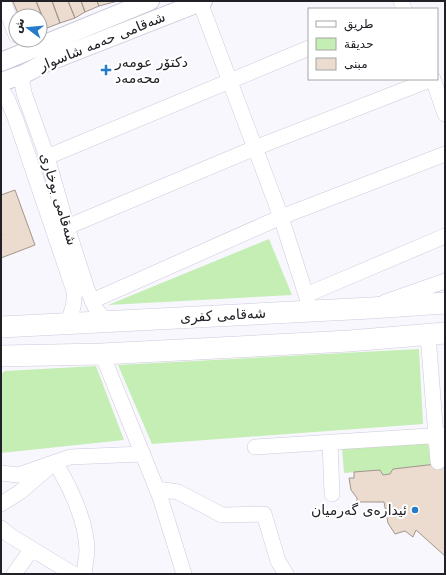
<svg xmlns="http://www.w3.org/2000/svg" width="446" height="575" font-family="'DejaVu Sans',Cairo,sans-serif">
	<rect width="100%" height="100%" fill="#f8f7fe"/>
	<path fill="#c4eeb3" d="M269 239 292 295 108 305Z
		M419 349 423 424 152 444 118 365Z
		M96 366 124 440 1 453V374L5 371Z
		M428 442 431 465 393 469 390 474 383 475 380 470 344 473 342 447Z"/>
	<path fill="#ebdccf" stroke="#a3958a" d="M16 1H36L47 28 40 31V16H19L13 2Z
		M36 1H52L60 23 47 28Z
		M52 1H68L75 18 60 23Z
		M68 1H81L85 12 75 18Z
		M81 1H97L99 6 85 12Z
		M97 1H118L99 6Z
		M15 190 35 245 1 258V235H2L1 232V195Z
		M445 463V556L416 530 413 537 405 531 395 534 388 523 384 502H357V498L351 490 349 478H354V472L380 470 383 475 390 474 393 469Z"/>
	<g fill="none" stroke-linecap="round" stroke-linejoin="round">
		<defs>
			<path id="minor" d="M3 1 16 35
				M401 1 404 9
				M200 2 281 217 307 298 309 311
				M24 74 22 82 24 93 47 157 67 227 87 289 96 309 105 321
				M433 79 445 114
				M1 90 7 98 16 120 74 291C75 303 73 313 66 323
				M47 157 309 48
				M67 227 255 148 432 79
				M306 295 445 236
				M92 301 281 217 445 154
				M385 302 445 281
				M428 335 438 462
				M102 354 160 497 184 574
				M330 443 332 494
				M255 447 445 435
				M1 473 18 475 70 457 143 454
				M157 489 178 492 222 515 264 514 278 561 286 574
				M1 504 20 492 55 462C70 487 87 522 87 552 86 559 85 567 84 574
				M1 528 9 535 73 574
				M14 574 32 549"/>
			<path id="major" d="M1 62 150 1
				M1 82 24 74 45 63 203 1"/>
			<path id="highway" d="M1 327 371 308 445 303
				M1 356 102 354 349 341 445 333"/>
		</defs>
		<use href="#minor" stroke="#cccadb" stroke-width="16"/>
		<use href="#major" stroke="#cccadb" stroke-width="20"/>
		<use href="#highway" stroke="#cccadb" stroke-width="22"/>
		<use href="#minor" stroke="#fff" stroke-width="15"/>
		<use href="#major" stroke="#fff" stroke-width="18"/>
		<use href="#highway" stroke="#fff" stroke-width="21"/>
	</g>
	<g fill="#247bc9" stroke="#fff" stroke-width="1.5">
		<path d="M104 64h4v4h4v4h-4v4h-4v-4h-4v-4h4z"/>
		<circle cx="415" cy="510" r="4"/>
	</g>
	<g text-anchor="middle" stroke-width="4" stroke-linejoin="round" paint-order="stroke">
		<g font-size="14" fill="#212026" stroke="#fff">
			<text transform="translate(102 41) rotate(-22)" y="5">شەقامی حەمە شاسوار</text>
			<text transform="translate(59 199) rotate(73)" y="5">شەقامی بوخاری</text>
			<text transform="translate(223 315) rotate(-3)" y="5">شەقامی کفری</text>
		</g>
		<g font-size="14" fill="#212026" stroke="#fff" text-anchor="start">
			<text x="115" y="67">دکتۆر عومەر<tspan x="115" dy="16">محەمەد</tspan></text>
			<text x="407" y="515" text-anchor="end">ئیدارەی گەرمیان</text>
		</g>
	</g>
	<rect width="446" height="575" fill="none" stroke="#212026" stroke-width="4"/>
	<rect x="308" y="8" width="130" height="72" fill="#ffffff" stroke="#a6a6a8"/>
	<rect x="316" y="21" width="20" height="6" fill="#ffffff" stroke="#a6a6a8"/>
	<text x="344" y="28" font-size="12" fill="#212026">طريق</text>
	<rect x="316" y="38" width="20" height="12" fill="#c4eeb3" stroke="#a6a6a8"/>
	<text x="344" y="48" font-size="12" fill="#212026">حديقة</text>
	<rect x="316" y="58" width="20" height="12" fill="#ebdccf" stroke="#a6a6a8"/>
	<text x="344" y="68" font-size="12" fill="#212026">مبنى</text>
	<g transform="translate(28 28) rotate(286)"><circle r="19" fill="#ffffff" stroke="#a6a6a8"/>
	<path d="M0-3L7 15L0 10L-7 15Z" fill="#247bc9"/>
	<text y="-6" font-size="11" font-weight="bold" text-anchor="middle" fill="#212026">ش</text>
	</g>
</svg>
